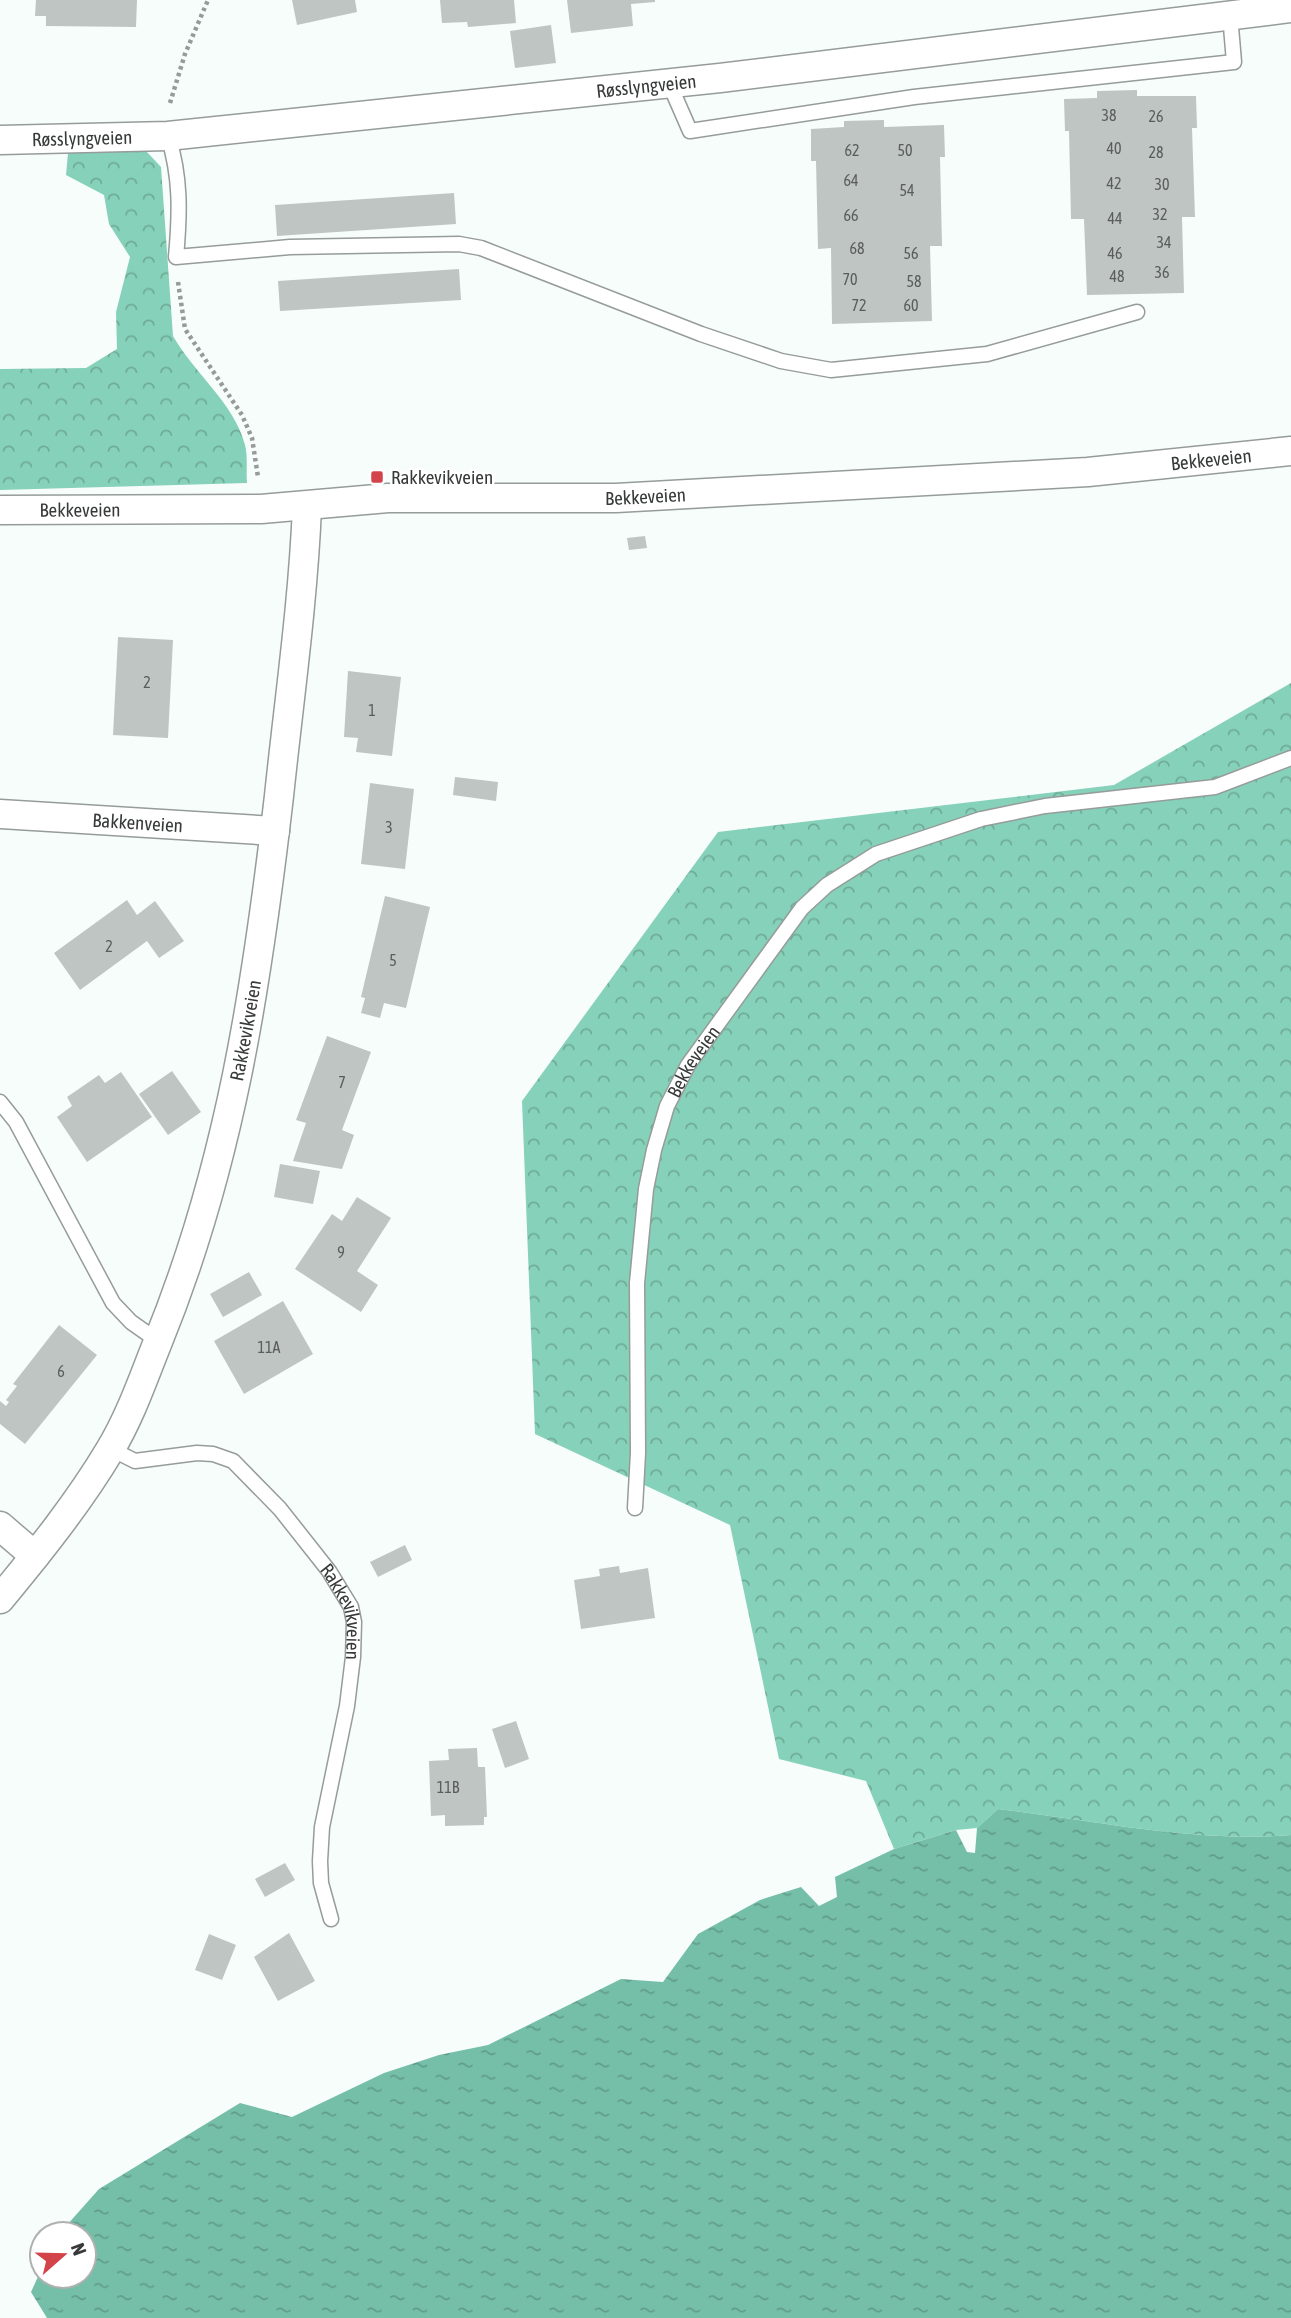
<svg xmlns="http://www.w3.org/2000/svg" width="1291" height="2318" font-family="'Asap Condensed',sans-serif">
	<defs>
		<pattern id="forest-crowns" width="20" height="18" patternUnits="userSpaceOnUse" patternTransform="scale(1.75)"><rect width="20" height="18" fill="#86d1b9"/><path d="M2 6a3 3 0 1 1 6 0M12 15a3 3 0 1 1 6 0" fill="none" stroke="#6fab97"/></pattern>
		<pattern id="water-ripples" width="26" height="14" patternUnits="userSpaceOnUse" patternTransform="scale(1.75)"><rect width="26" height="14" fill="#75bfa8"/><path d="M2 4q2-2 4 0t4 0M15 11q2-2 4 0t4 0" fill="none" stroke="#619c8a"/></pattern>
	</defs>
	<rect width="100%" height="100%" fill="#f7fdfb"/>
	<path fill="url(#forest-crowns)" d="M146 151 161 167 173 336C194 373 234 403 245 445 248 456 246 472 247 483L0 490V369L86 368 117 349 116 312 130 257 109 224 104 195 66 175 68 153Z
		M1291 683V1835C1197 1843 1092 1820 998 1809L977 1828 956 1830 894 1849 866 1781 779 1759 730 1525 535 1434 522 1101 718 832 1114 785Z"/>
	<path fill="url(#water-ripples)" d="M998 1809C1092 1820 1197 1843 1291 1835V2318H47L31 2292 42 2268V2276H84V2234H59L99 2189 240 2103 292 2117 384 2073 439 2055 488 2045 621 1979 663 1982 698 1934 760 1900 801 1887 819 1906 837 1897 835 1877 894 1849 956 1830 967 1852 975 1853 977 1828Z"/>
	<path fill="#bec5c2" d="M36 0H137L136 27 46 26V16H35Z
		M292 0H355L357 12 297 25Z
		M440 0H514L516 23 468 27 467 22 442 23Z
		M567 0H655V2L631 4 633 26 571 33Z
		M551 25 556 63 515 68 510 31Z
		M1137 90V96H1196L1197 128H1192L1195 217H1182L1184 293 1087 295 1084 219H1071L1069 131H1065L1064 99 1097 98V91Z
		M884 120V127L944 125 945 157H940L942 246H930L932 321 832 324 831 248 818 249 816 161H811V129L844 127V121Z
		M454 193 456 224 277 236 275 205Z
		M459 269 461 300 280 311 278 281Z
		M645 536 647 548 629 550 627 538Z
		M118 637 173 640 168 738 113 735Z
		M348 671 401 677 392 756 356 752 358 738 344 737Z
		M455 777 498 782 496 801 453 795Z
		M370 783 414 789 405 869 361 864Z
		M385 896 430 907 406 1008 384 1003 380 1018 361 1013 365 998 361 997Z
		M127 900 137 915 155 901 184 941 159 958 147 941 80 990 54 953Z
		M327 1036 371 1052 342 1130 354 1135 342 1169 293 1161 306 1123 296 1120Z
		M172 1071 201 1112 168 1135 139 1094Z
		M121 1072 152 1117 87 1162 57 1117 72 1106 67 1097 99 1075 105 1083Z
		M280 1164 320 1171 313 1204 274 1197Z
		M357 1197 391 1218 357 1271 378 1285 361 1312 295 1269 332 1214 342 1221Z
		M249 1272 262 1295 223 1317 210 1294Z
		M283 1301 313 1354 244 1394 214 1341Z
		M59 1325 97 1355 25 1444 0 1424V1401L6 1406 9 1402 6 1400 17 1386 13 1384Z
		M405 1545 412 1560 378 1577 370 1562Z
		M619 1566 620 1573 648 1568 655 1618 581 1629 574 1580 600 1576 599 1569Z
		M516 1721 529 1759 505 1768 492 1729Z
		M477 1748 478 1767H485L487 1817H484V1825L445 1826V1815L431 1816 429 1761 449 1760 448 1749Z
		M285 1863 295 1880 265 1897 255 1879Z
		M289 1933 315 1981 278 2001 254 1957Z
		M209 1934 236 1945 222 1980 195 1970Z"/>
	<g fill="none" stroke-linecap="round" stroke-linejoin="round">
		<defs>
			<g id="service">
				<path d="M669 83 690 131 914 97 1234 62 1230 15"/>
				<path d="M168 136C181 177 180 213 176 257L290 247 459 244 481 248 701 334 781 361 831 370 987 354 1137 312"/>
				<path d="M0 1102 16 1122 113 1303 131 1322 158 1341"/>
				<path id="s1" d="M111 1449 135 1461 197 1453 213 1454 233 1461 280 1509 329 1571 351 1607 354 1622 353 1657 347 1706 322 1827 320 1861 321 1883 331 1919"/>
				<path id="s2" d="M635 1508 638 1453 637 1283 646 1189 654 1150 667 1106 688 1065 802 908 827 885 876 854 981 819 1045 806 1215 787 1291 758"/>
			</g>
			<g id="minor">
				<path id="s3" d="M0 140 168 136 720 78 1291 8"/>
				<path id="s4" d="M0 510 261 509 388 498H616L1088 472 1291 451"/>
				<path id="s5" d="M0 814 275 831"/>
				<path d="M0 1526 35 1556"/>
				<path id="s6" d="M0 1599C39 1552 79 1502 110 1450 130 1417 143 1379 157 1344 230 1166 257 986 279 796 289 700 303 604 307 507"/>
			</g>
		</defs>
		<use href="#service" stroke="#959c99" stroke-width="17"/>
		<use href="#minor" stroke="#959c99" stroke-width="31"/>
		<path stroke="#969a99" stroke-width="4.5" stroke-dasharray="3.5 3.5" stroke-linecap="butt" d="M170 103 185 54 208 0
			M178 282 185 329 242 415 252 438 258 477"/>
		<use href="#service" stroke="#fff" stroke-width="14"/>
		<use href="#minor" stroke="#fff" stroke-width="28"/>
	</g>
	<rect fill="#d3434a" stroke="#fff" stroke-width="2.5" x="370" y="470" width="14" height="14" rx="3.5"/>
	<g text-anchor="middle" stroke-width="5" stroke-linejoin="round" paint-order="stroke">
		<g font-size="16" fill="#5a5d5c">
			<text x="1109" y="121">38</text>
			<text x="1156" y="122">26</text>
			<text x="1114" y="154">40</text>
			<text x="852" y="156">62</text>
			<text x="905" y="156">50</text>
			<text x="1156" y="158">28</text>
			<text x="851" y="186">64</text>
			<text x="1114" y="189">42</text>
			<text x="1162" y="190">30</text>
			<text x="907" y="196">54</text>
			<text x="1160" y="220">32</text>
			<text x="851" y="221">66</text>
			<text x="1115" y="224">44</text>
			<text x="1164" y="248">34</text>
			<text x="857" y="254">68</text>
			<text x="911" y="259">56</text>
			<text x="1115" y="259">46</text>
			<text x="1162" y="278">36</text>
			<text x="1117" y="282">48</text>
			<text x="850" y="285">70</text>
			<text x="914" y="287">58</text>
			<text x="859" y="311">72</text>
			<text x="911" y="311">60</text>
			<text x="147" y="688">2</text>
			<text x="372" y="716">1</text>
			<text x="389" y="833">3</text>
			<text x="109" y="952">2</text>
			<text x="393" y="966">5</text>
			<text x="342" y="1088">7</text>
			<text x="341" y="1258">9</text>
			<text x="269" y="1353">11A</text>
			<text x="61" y="1377">6</text>
			<text x="448" y="1793">11B</text>
		</g>
		<g font-size="19" fill="#383a3a" stroke="#fff">
			<text dy="7" stroke="none"><textPath href="#s3" startOffset="649">Røsslyngveien</textPath></text>
			<text dy="7" stroke="none"><textPath href="#s3" startOffset="82">Røsslyngveien</textPath></text>
			<text dy="7" stroke="none"><textPath href="#s4" startOffset="1213">Bekkeveien</textPath></text>
			<text dy="7" stroke="none"><textPath href="#s4" startOffset="646">Bekkeveien</textPath></text>
			<text dy="7" stroke="none"><textPath href="#s4" startOffset="80">Bekkeveien</textPath></text>
			<text dy="7" stroke="none"><textPath href="#s5" startOffset="138">Bakkenveien</textPath></text>
			<text dy="7" stroke="none"><textPath href="#s6" startOffset="628">Rakkevikveien</textPath></text>
			<text dy="7" stroke="none"><textPath href="#s2" startOffset="457">Bekkeveien</textPath></text>
			<text dy="7" stroke="none"><textPath href="#s1" startOffset="317">Rakkevikveien</textPath></text>
		</g>
		<g font-size="19" fill="#383a3a" stroke="#fff" text-anchor="start">
			<text x="391" y="484">Rakkevikveien</text>
		</g>
	</g>
	<g transform="translate(63 2255) rotate(70)"><circle r="33" fill="#ffffff" stroke="#afb0b0" stroke-width="2"/>
	<path d="M0-5L12 26L0 18L-12 26Z" fill="#d3434a"/>
	<text y="-10" font-size="19" font-weight="bold" text-anchor="middle" fill="#383a3a">N</text>
	</g>
</svg>
